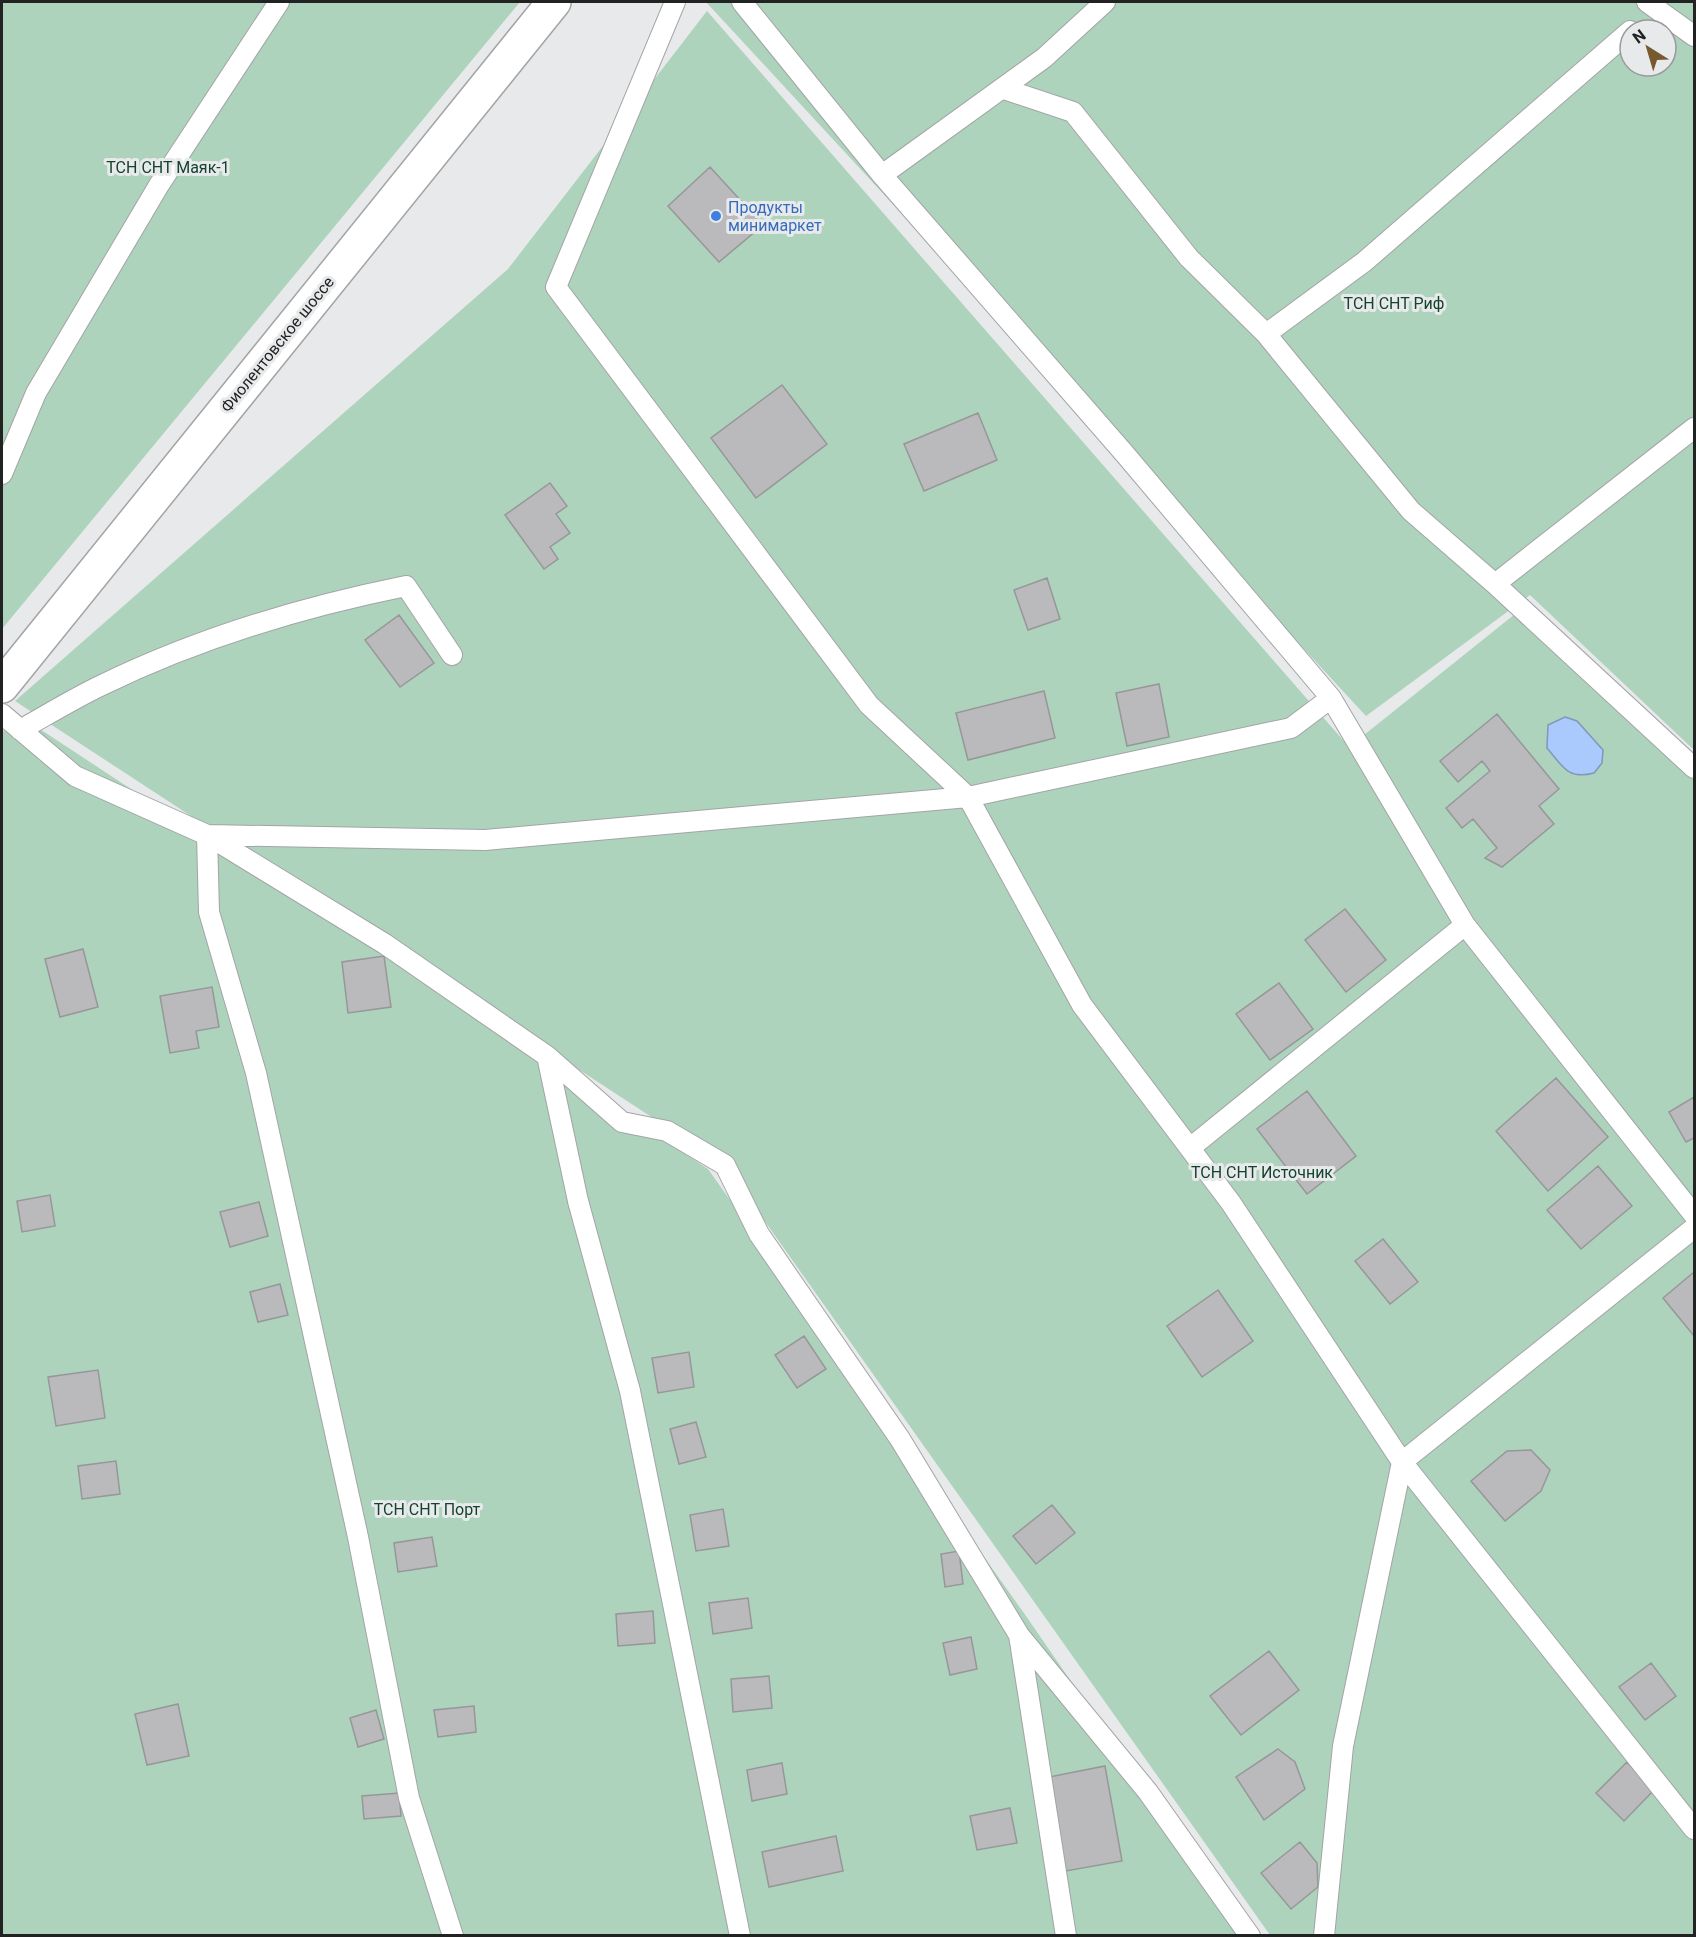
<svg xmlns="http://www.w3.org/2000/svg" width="1696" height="1937" font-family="Roboto,sans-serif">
	<rect width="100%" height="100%" fill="#e8e9eb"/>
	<path fill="#add3bc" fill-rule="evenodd" d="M2 2H520L2 629Z
		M706 2H1694V750L1530 595 1366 716ZM1630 30H1666V66H1630Z
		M707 11 1349 747 1520 610 1694 768V1935H1270L725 1165 15 701 508 269Z
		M14 712 708 1169 1026 1616 1246 1935 2 1936V734Z"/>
	<path fill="#aac9fd" stroke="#8197bb" stroke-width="1.5" d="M1565 717 1577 721 1603 750 1602 763 1594 773C1568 780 1563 767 1547 748L1548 725Z"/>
	<path fill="#bababc" stroke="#969799" stroke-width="1.5" d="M710 167 763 225 719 262 668 206Z
		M782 385 827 444 756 498 711 438Z
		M978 413 997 460 924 491 904 444Z
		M550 483 567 506 556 514 570 533 550 547 558 559 544 569 505 515Z
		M1047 578 1060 619 1028 630 1014 590Z
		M399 615 434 663 400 687 365 640Z
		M1159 684 1169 737 1127 746 1116 693Z
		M1044 691 1055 738 968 760 956 713Z
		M1497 714 1559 789 1539 806 1554 824 1502 867 1485 858 1497 848 1473 819 1462 828 1446 808 1490 771 1482 761 1458 782 1440 761Z
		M1345 909 1386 960 1346 992 1305 940Z
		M83 949 98 1007 60 1017 45 959Z
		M384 956 391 1007 348 1013 342 962Z
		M1279 983 1313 1029 1270 1060 1236 1014Z
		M212 987 219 1027 196 1031 199 1048 170 1053 160 996Z
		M1556 1078 1608 1137 1548 1191 1496 1131Z
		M1307 1091 1356 1156 1307 1194 1257 1129Z
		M1694 1097V1138L1686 1142 1669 1112Z
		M1598 1166 1632 1206 1581 1249 1547 1210Z
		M50 1195 55 1226 22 1232 17 1201Z
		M259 1202 268 1236 230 1247 220 1212Z
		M1383 1239 1418 1282 1390 1304 1355 1261Z
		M1694 1272V1336L1663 1298Z
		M280 1284 288 1315 258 1322 250 1292Z
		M1218 1290 1253 1341 1202 1377 1167 1326Z
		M804 1336 826 1369 797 1388 775 1355Z
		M689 1352 694 1387 658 1393 652 1358Z
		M98 1370 105 1418 56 1426 48 1377Z
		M696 1422 706 1457 679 1464 670 1429Z
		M1531 1450 1550 1470 1541 1491 1505 1521 1471 1481 1507 1451Z
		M116 1461 120 1494 82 1499 78 1466Z
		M1052 1505 1075 1533 1036 1564 1013 1536Z
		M723 1509 729 1546 696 1551 690 1515Z
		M432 1537 437 1566 398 1572 394 1543Z
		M959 1551 963 1584 945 1587 941 1554Z
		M748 1598 752 1628 713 1634 709 1603Z
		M653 1611 655 1643 618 1646 616 1614Z
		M971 1637 977 1669 950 1675 943 1643Z
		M1269 1651 1299 1690 1241 1735 1210 1696Z
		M1651 1663 1676 1696 1645 1720 1619 1687Z
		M769 1676 772 1708 733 1712 731 1679Z
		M178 1704 189 1756 147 1765 135 1714Z
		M474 1706 476 1732 438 1737 434 1710Z
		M376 1710 384 1739 358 1747 350 1718Z
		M1278 1749 1295 1762 1305 1789 1264 1820 1236 1777Z
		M1627 1762 1654 1790 1624 1821 1596 1793Z
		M782 1763 787 1794 752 1801 747 1770Z
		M1105 1766 1122 1861 1066 1871 1049 1777Z
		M399 1793 401 1816 364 1819 362 1796Z
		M1010 1808 1017 1843 977 1850 970 1816Z
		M836 1836 843 1871 769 1887 762 1852Z
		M1300 1842 1317 1863 1318 1887 1291 1909 1261 1873Z"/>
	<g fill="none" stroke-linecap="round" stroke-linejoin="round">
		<defs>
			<path id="lane" d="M675 2 556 287 869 705 968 797 1082 1005 1231 1203 1402 1462 1694 1829
				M742 2 882 175 1124 453 1331 698 1465 925 1694 1215
				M1647 2 1694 36
				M1004 89 1073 112 1189 258 1266 334 1411 511 1495 584 1694 768
				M882 175 1044 58 1105 2
				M1266 334 1364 262 1630 31
				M2 474 36 393 159 185 279 2
				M1495 584 1694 428
				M2 714 75 776 207 835 385 944 547 1056 622 1122 667 1131 725 1165 759 1234 900 1439 1019 1635 1148 1792 1250 1936
				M20 730C47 715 73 699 100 686 196 639 302 607 406 586L452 655
				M547 1056 578 1201 630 1391 740 1936
				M1190 1148 1465 925
				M1019 1635 1066 1936
				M453 1936 409 1798 358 1537 256 1073 209 912 207 835 485 840 968 797 1291 728 1331 698
				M1324 1936 1343 1746 1402 1462 1694 1228"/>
			<path id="secondary" d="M2 686 554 2"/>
		</defs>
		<use href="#lane" stroke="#a3a4a6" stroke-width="22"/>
		<use href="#secondary" stroke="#a3a4a6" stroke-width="36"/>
		<use href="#lane" stroke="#fff" stroke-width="20"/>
		<use href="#secondary" stroke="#fff" stroke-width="33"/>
	</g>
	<circle fill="#3f7fe0" stroke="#e8e9eb" stroke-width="2" cx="716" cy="216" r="6"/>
	<g text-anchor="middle" stroke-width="6" stroke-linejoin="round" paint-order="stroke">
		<g font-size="16" fill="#12432c" stroke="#e8e9eb">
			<text x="168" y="173">ТСН СНТ Маяк-1</text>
			<text x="1394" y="309">ТСН СНТ Риф</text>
			<text x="1262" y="1178">ТСН СНТ Источник</text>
			<text x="427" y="1515">ТСН СНТ Порт</text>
		</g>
		<g font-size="16" fill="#366cbe" stroke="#e8e9eb" text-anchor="start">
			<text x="728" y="213">Продукты<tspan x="728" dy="18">минимаркет</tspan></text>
		</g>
		<g font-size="16" fill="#212222" stroke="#e8e9eb">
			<text transform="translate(277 344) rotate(-51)" y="6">Фиолентовское шоссе</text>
		</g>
	</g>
	<rect width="1696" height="1937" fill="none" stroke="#212222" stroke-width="6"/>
	<g transform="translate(1648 48) rotate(323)"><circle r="28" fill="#e8e9eb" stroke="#98999b" stroke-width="1.5"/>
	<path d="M0-4.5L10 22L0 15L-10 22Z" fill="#76592d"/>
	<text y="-9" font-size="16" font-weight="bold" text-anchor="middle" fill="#212222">N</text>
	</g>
</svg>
